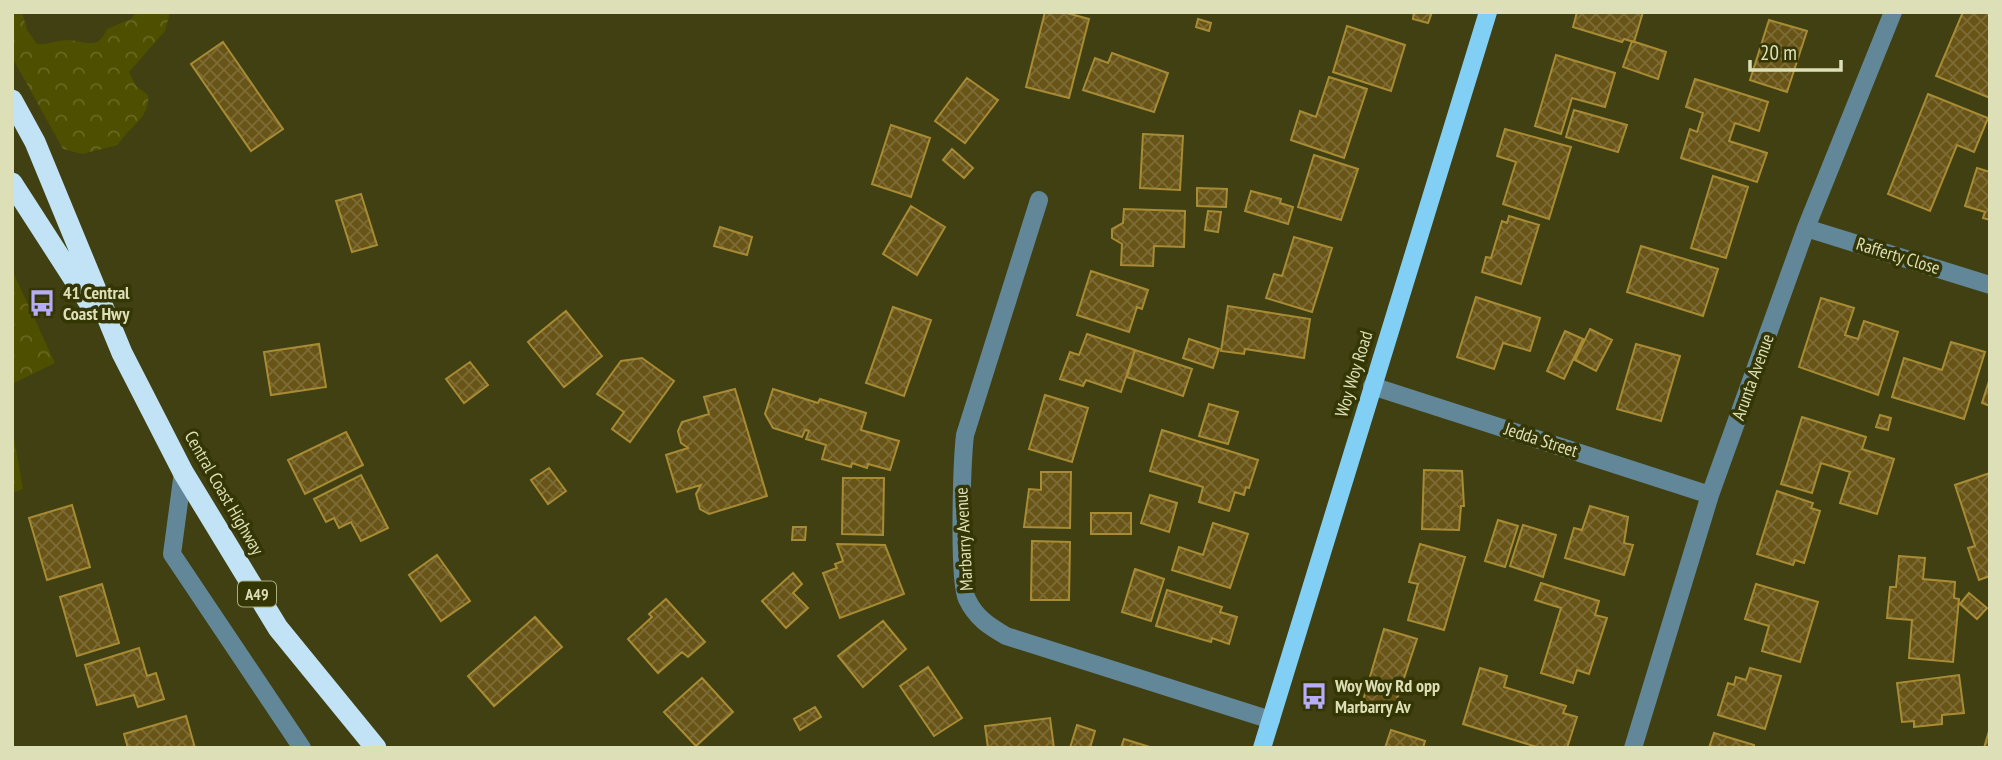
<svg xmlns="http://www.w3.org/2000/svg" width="2002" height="760" font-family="'PT Sans Narrow',sans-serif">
	<defs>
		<pattern id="forest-crowns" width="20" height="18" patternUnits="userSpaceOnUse" patternTransform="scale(1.75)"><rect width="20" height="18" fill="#4f4f00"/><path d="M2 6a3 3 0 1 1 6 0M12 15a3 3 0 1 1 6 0" fill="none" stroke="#686823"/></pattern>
		<pattern id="building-cross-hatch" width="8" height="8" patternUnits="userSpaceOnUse" patternTransform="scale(1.75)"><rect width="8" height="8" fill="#685416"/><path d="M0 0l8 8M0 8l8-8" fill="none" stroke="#7d6c36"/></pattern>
	</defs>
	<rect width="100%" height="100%" fill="#404012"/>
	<path fill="url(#forest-crowns)" d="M12 12H22L27 30 37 44C46 45 55 41 65 40 82 39 98 53 107 29L131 19 136 12H170L165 31 129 72 136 86 148 95C151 118 128 127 118 145L82 154 63 149 12 57Z
		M12 270 55 363 12 384Z
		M12 426 23 489 12 493Z"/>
	<path fill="url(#building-cross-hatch)" stroke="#a88b35" stroke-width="2" d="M1045 12H1063L1089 19 1069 98 1026 87Z
		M1414 12H1432L1428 23 1413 19Z
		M1577 12H1643L1634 42 1624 39 1622 42 1573 27Z
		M1963 12H1990V98L1936 76Z
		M1198 19 1211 23 1209 31 1196 27Z
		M1769 20 1807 31 1787 92 1750 80Z
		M1347 26 1405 45 1391 91 1333 72Z
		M1632 41 1666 52 1658 79 1623 67Z
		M223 42 283 129 251 151 191 64Z
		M1112 53 1168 73 1154 112 1083 90 1095 58 1108 63Z
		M1556 55 1615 73 1605 107 1572 98 1561 134 1535 126Z
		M1329 77 1367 89 1344 158 1291 140 1300 111 1316 117Z
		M967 78 998 100 965 143 935 121Z
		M1695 79 1768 102 1759 131 1735 123 1729 141 1767 153 1757 182 1681 158 1690 129 1697 132 1703 113 1686 107Z
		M1928 94 1988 118 1974 152 1957 145 1930 211 1888 194Z
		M1574 110 1627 125 1618 152 1566 137Z
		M891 125 930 138 911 197 872 184Z
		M1505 129 1571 147 1549 219 1503 204 1516 162 1497 156Z
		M1143 134 1183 136 1180 190 1140 188Z
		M952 149 973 168 964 178 943 160Z
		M1314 155 1358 169 1341 220 1298 207Z
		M1977 168 1990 172V220L1983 218 1985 212 1965 206Z
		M1713 176 1748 187 1726 258 1691 248Z
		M1197 188 1227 189 1226 207 1197 206Z
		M1251 191 1281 199 1280 203 1293 207 1288 224 1245 211Z
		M361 194 377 245 352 252 336 201Z
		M911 206 945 227 917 275 883 254Z
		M1124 209 1185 211 1184 247 1154 246 1153 266 1121 265 1122 244 1112 238V229L1123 223Z
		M1208 211 1221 212 1218 232 1205 230Z
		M1509 216 1539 225 1521 284 1482 272 1486 257 1491 258 1502 221 1507 223Z
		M720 227 752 237 747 255 714 246Z
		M1294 237 1332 248 1312 312 1266 298 1274 274 1282 276Z
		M1641 246 1718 269 1703 316 1627 292Z
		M1091 271 1148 290 1142 309 1137 307 1129 332 1077 315Z
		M1476 297 1540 318 1530 351 1503 343 1494 369 1457 357Z
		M1821 298 1854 308 1845 335 1858 339 1864 321 1898 332 1878 395 1799 367Z
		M1228 306 1310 319 1304 358 1245 349 1244 354 1221 351Z
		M893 307 931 320 904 396 866 383Z
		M566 311 602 356 564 387 528 342Z
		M1590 329 1612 340 1596 371 1575 360Z
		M1565 331 1583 339 1564 379 1547 371Z
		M1087 334 1135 350 1121 392 1086 380 1083 386 1060 379 1070 352 1079 355Z
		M1189 339 1219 349 1213 368 1183 358Z
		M1951 342 1985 352 1964 419 1892 397 1904 358 1942 370Z
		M319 344 326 387 271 395 264 352Z
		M1636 344 1680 356 1661 421 1617 409Z
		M1135 350 1192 369 1183 396 1127 377Z
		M642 358 674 381 630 442 612 429 624 412 597 394 621 361Z
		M470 362 488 385 464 403 446 379Z
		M1990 378V406L1982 403Z
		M735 389 767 496 709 514 700 509 696 494 701 485 677 492 666 455 688 448 681 443 678 431 682 422 709 414 704 397Z
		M773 389 818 403 820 399 866 413 861 430 899 441 890 470 868 464 867 468 852 463 851 467 822 459 826 445 806 439 809 431 805 430 802 437 773 428 765 414Z
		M1045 395 1088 408 1072 462 1029 449Z
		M1209 404 1238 412 1228 444 1199 436Z
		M1880 415 1891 418 1888 430 1876 427Z
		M1802 417 1866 437 1862 449 1894 459 1877 514 1840 503 1850 472 1821 463 1812 493 1781 484Z
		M1162 430 1258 460 1249 488 1246 487 1244 495 1235 492 1229 511 1199 502 1203 487 1150 471Z
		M346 432 363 465 305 494 288 460Z
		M549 468 566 491 548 504 531 480Z
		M1424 470 1462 471 1464 506H1461L1459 530 1422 529Z
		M1041 472H1071L1070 528 1024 527 1029 489 1041 490Z
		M1990 473V576L1979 580 1968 548 1975 546 1955 485Z
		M361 475 388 528 361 541 351 522 339 528 334 518 326 522 314 499Z
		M843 478H884L883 535 842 534Z
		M1777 491 1813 503 1811 508 1820 511 1804 563 1795 560 1793 565 1757 554Z
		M1150 495 1177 503 1169 532 1141 523Z
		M72 505 90 567 47 580 29 518Z
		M1590 506 1628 517 1624 543 1633 545 1624 575 1565 558 1574 528 1582 530Z
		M1091 513H1131V534H1091Z
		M1498 520 1518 526 1505 567 1485 561Z
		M1213 523 1248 534 1230 588 1172 570 1179 547 1203 555Z
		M1523 525 1556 535 1543 577 1510 566Z
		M793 527H806L805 540H792Z
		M1032 541 1070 542 1069 600H1031Z
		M837 544 885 545 904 594 840 618 823 573 837 568 835 564 843 561Z
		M1420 544 1465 557 1444 630 1408 620 1418 584 1409 582Z
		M437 555 470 601 441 621 409 575Z
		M1899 556 1925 558 1923 579 1955 582 1954 598 1959 599 1953 662 1909 658 1912 620 1887 618 1890 587H1896Z
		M1135 569 1164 579 1151 621 1122 612Z
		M793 573 802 584 793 593 808 608 786 628 762 601Z
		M1541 583 1599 601 1595 615 1607 618 1589 674 1577 670 1573 683 1541 673 1561 608 1535 600Z
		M102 584 119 643 77 656 60 597Z
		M1756 584 1818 602 1800 662 1762 651 1769 626 1745 619Z
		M1167 590 1222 607 1220 612 1237 617 1229 644 1212 638 1211 642 1156 626Z
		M1969 593 1987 608 1977 619 1960 604Z
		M666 599 705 642 688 657 682 652 658 673 628 639 652 617 649 614Z
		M535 617 562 647 494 706 468 676Z
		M883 621 906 649 863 687 838 656Z
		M1384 629 1417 639 1392 714 1362 704Z
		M139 648 147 676 156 673 164 699 138 707 134 695 97 705 85 665Z
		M928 667 962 718 934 736 900 686Z
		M1480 668 1507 676 1504 687 1566 706 1563 713 1577 717 1567 748H1540L1463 724Z
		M1750 668 1781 676 1765 729 1718 715 1728 683 1734 685 1736 677 1746 680Z
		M1959 675 1964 713 1942 715V724L1914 727V721L1902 722 1897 683Z
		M702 678 733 712 696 746 664 712Z
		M815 707 821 717 800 730 794 719Z
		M186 716 195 748H128L124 734Z
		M1050 718 1054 748H988L985 726Z
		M1077 725 1095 731 1090 748H1070Z
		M1391 730 1425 741 1423 748H1385Z
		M1989 731 1990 748H1984Z
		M1714 733 1754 745V748H1709Z
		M1124 739 1153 748H1121Z"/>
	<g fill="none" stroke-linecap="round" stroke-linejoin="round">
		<path stroke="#628799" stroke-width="18" d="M1039 200 965 435C962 461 958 580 967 599 976 618 989 626 1006 636L1271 720
			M1806 228 1990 285
			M1372 386 1710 495
			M183 472 172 554 302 748
			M1633 748 1710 495 1806 228 1893 12"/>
		<path stroke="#81cff4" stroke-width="18" d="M1262 748 1488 12"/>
		<path stroke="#c1e3f5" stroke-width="21" d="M12 100 35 142 122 353 183 472 278 628 376 748
			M12 183 92 307"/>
	</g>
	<defs>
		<symbol id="bus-bare" viewBox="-9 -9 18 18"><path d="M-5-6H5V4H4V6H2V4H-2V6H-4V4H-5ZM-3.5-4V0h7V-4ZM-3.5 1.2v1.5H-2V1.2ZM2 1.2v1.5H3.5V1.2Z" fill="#b6acf8" stroke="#353605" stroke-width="2.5" paint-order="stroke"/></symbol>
	</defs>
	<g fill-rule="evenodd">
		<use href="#bus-bare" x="23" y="284" width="38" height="38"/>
		<use href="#bus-bare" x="1295" y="677" width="38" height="38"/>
	</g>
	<g text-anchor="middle" stroke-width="7" stroke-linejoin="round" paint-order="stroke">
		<rect fill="#353605" stroke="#abac81" stroke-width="2" x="238" y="581.5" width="38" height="25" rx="5"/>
		<g font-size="16" font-weight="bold" fill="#dddfb6">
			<text x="257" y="600">A49</text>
		</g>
		<g font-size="18" fill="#dddfb6" stroke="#353605">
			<text transform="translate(1898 256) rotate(17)" y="6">Rafferty Close</text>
			<text transform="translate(1354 374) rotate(-73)" y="6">Woy Woy Road</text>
			<text transform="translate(1753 377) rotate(-70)" y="6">Arunta Avenue</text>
			<text transform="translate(1541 440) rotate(18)" y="6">Jedda Street</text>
			<text transform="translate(224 493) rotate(60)" y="6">Central Coast Highway</text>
			<text transform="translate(964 539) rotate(-93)" y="6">Marbarry Avenue</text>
		</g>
		<g font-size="18" font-weight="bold" fill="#dddfb6" stroke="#353605" text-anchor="start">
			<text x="63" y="299">41 Central<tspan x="63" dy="21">Coast Hwy</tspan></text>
			<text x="1335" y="692">Woy Woy Rd opp<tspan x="1335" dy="21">Marbarry Av</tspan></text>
		</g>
	</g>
	<rect width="2002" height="760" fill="none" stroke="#dddfb6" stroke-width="28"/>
	<path d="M1750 60v10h91v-10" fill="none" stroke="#dddfb6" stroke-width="3.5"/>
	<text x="1760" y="60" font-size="21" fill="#dddfb6" stroke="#353605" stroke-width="5" paint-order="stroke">20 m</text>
</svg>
